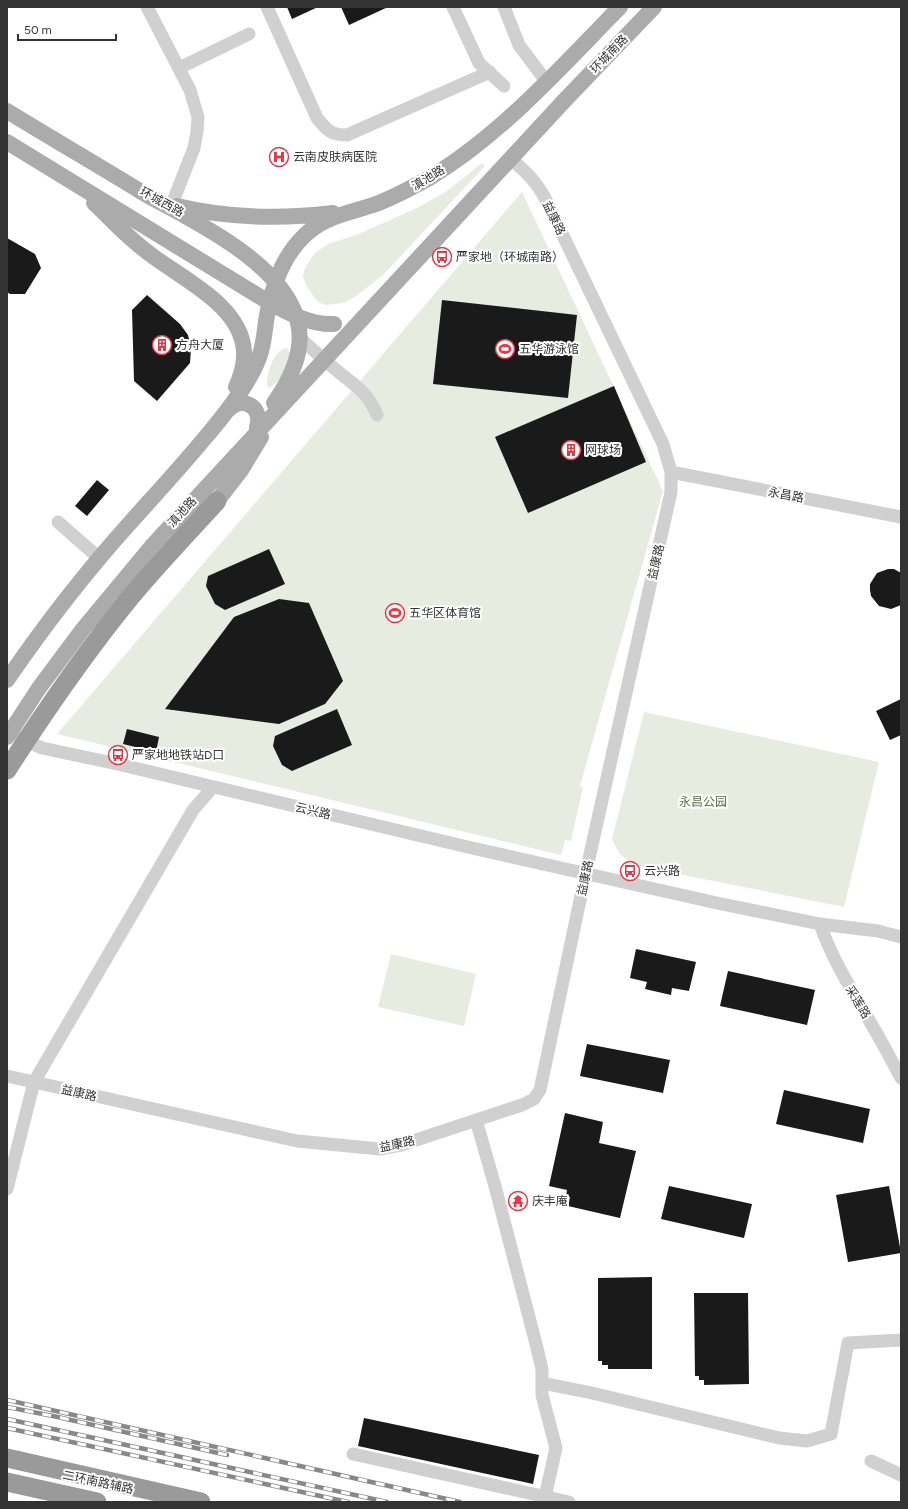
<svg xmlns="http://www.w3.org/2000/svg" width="908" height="1509" font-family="Figtree,'Noto Sans SC',sans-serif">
	<rect width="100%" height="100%" fill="#fff"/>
	<path fill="#e6ecdf" d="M482 163 485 166 383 275 355 297 343 303 326 305 318 302 309 290 305 283 303 276 305 268 315 253 328 244 359 234 419 207 447 191Z
		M522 192 663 491 580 786 583 787 571 841 565 840 561 855 57 734Z
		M285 348 288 349C295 363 281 380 270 388L267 386C266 375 273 352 285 348Z
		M644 712 879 762 844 907 633 865 619 853 612 839Z
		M391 954 476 974 464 1026 378 1007Z"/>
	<path fill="#1a1a1a" d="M287 7H318L292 19Z
		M341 7H388L349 25Z
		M7 238 35 254 41 268 25 294H10L7 292Z
		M147 295 180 324 188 335 191 349 190 363 157 401 134 381 132 310Z
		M442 300 577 315 568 398 433 384Z
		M614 386 646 462 528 513 495 437Z
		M97 480 109 490 87 516 75 506Z
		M269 549 285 584 225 610 215 604 206 586 208 576Z
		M888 569H894L901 573V605L891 609 879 606 871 596 870 590V584L877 573Z
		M279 599 309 603 343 681 325 704 279 724 165 709 234 617Z
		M901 699V735L890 740 876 711Z
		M337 709 352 745 292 771 282 765 273 746 275 736Z
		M127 729 159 737 156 752 123 744Z
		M636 949 696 962 689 991 672 988 671 995 645 989 647 982 630 978Z
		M728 971 815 990 807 1025 720 1006Z
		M587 1044 670 1060 663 1093 580 1076Z
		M784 1090 870 1109 863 1143 776 1124Z
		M565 1113 603 1122 599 1143 636 1151 620 1218 568 1206 570 1197 566 1196 567 1190 549 1186Z
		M669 1186 752 1204 744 1238 661 1219Z
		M889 1186 901 1253 848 1262 836 1195Z
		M652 1277V1369H608V1365H602V1361H598V1278Z
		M694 1293H748L749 1384 704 1385V1380H699V1376H695Z
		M364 1418 539 1455 533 1484 358 1446Z"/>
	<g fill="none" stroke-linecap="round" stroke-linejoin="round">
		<path stroke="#d0d0d0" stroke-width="13" d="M147 7 190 90 198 117 197 132 194 148 172 204
			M267 7 317 118C327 130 330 135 347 135L490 72
			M453 7 479 63 504 86
			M504 7 519 45 546 81
			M179 68 249 34
			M300 338C311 348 323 359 335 369 354 385 367 391 377 415
			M671 472 901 517
			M58 522 99 558
			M20 738 42 748 113 763 472 848 717 903 820 924 878 931 901 937
			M820 924C833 962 854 993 873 1027 883 1044 892 1061 901 1078
			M7 1076 297 1141 380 1149 401 1145 522 1105 534 1099 540 1090 586 872 671 492V472L663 444 545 198C535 180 526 172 511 159
			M476 1120 495 1186 536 1344 542 1369V1395L556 1448 545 1497
			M7 1189 34 1082 193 810 213 787
			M542 1383 592 1393 779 1438 807 1441 831 1434 848 1343 901 1340
			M353 1454 569 1502
			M871 1461 901 1475"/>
		<path stroke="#ababab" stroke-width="16" d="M7 111C51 138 96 164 140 191 190 220 279 259 297 319 306 349 291 379 274 403
			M7 142 270 303C290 314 311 325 334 324
			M94 203C112 220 129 239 150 254 182 279 241 305 244 351 245 364 241 376 236 387
			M177 206C227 218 283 219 333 213
			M228 410C243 395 263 407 257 427
			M217 501 241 470 261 437
			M7 680C44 626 85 573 129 524 154 496 180 468 204 439 222 418 240 396 253 371 262 355 264 339 266 321 271 290 281 258 304 236 324 216 350 213 376 204 395 197 413 187 431 177 503 133 561 67 620 7
			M7 737 39 688 83 629 152 546 564 101 654 7"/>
		<path stroke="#9a9a9a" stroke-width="19" d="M7 1458 201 1502
			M7 1482 97 1502"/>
		<defs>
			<path id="rail" d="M7 1400 460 1502
				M7 1407 53 1416 227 1455
				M7 1419 387 1502
				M7 1428 348 1502"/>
		</defs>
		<use href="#rail" stroke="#888" stroke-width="4.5"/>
		<use href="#rail" stroke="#fff" stroke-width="3" stroke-dasharray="9" stroke-linecap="butt"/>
		<path stroke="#9a9a9a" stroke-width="19" d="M7 770C45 711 85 653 129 599 157 565 187 534 217 501"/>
	</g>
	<defs>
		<symbol id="hospital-ring" viewBox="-11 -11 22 22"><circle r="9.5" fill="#fff" stroke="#e63946" stroke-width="1.5"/><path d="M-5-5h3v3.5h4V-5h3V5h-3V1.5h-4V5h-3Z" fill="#e63946"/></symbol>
		<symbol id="bus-ring" viewBox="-11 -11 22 22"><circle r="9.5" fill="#fff" stroke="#e63946" stroke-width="1.5"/><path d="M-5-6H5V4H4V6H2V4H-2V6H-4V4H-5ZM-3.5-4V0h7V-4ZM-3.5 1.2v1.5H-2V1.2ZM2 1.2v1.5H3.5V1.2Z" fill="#e63946"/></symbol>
		<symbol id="building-ring" viewBox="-11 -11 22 22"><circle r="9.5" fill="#fff" stroke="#e63946" stroke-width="1.5"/><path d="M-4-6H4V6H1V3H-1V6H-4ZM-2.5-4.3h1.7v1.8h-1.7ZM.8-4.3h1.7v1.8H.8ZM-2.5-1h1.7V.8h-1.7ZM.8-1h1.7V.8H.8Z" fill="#e63946"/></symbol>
		<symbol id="stadium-ring" viewBox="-11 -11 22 22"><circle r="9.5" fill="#fff" stroke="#e63946" stroke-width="1.5"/><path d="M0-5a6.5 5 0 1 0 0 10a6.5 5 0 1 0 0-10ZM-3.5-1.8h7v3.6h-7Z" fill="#e63946"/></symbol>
		<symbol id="temple-ring" viewBox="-11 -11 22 22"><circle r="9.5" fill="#fff" stroke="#e63946" stroke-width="1.5"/><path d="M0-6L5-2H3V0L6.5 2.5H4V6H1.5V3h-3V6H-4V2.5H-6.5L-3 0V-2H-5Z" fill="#e63946"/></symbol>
	</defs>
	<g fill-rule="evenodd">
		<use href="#hospital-ring" x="268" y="146" width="22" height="22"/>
		<use href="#bus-ring" x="431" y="246" width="22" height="22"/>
		<use href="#building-ring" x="151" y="334" width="22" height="22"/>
		<use href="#stadium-ring" x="494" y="338" width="22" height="22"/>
		<use href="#building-ring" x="560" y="439" width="22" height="22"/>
		<use href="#stadium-ring" x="384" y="602" width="22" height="22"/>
		<use href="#bus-ring" x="107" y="744" width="22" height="22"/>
		<use href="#bus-ring" x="619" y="860" width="22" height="22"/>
		<use href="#temple-ring" x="507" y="1190" width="22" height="22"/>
	</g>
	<g text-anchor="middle" stroke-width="4" stroke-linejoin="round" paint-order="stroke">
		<g font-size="12" fill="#333" stroke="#fff">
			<text transform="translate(609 54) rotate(-46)" y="4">环城南路</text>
			<text transform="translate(428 178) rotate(-31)" y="4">滇池路</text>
			<text transform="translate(162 202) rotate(29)" y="4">环城西路</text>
			<text transform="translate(554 218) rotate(64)" y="4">益康路</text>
			<text transform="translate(786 495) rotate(11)" y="4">永昌路</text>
			<text transform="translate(182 512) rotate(-47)" y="4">滇池路</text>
			<text transform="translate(656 562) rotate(-77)" y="4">益康路</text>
			<text transform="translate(313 811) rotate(13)" y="4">云兴路</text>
			<text transform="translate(585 878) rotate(-78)" y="4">益康路</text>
			<text transform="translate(858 1002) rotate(59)" y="4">采莲路</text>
			<text transform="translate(79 1093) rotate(13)" y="4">益康路</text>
			<text transform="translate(397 1144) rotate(-12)" y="4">益康路</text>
			<text transform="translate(98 1482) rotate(12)" y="4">二环南路辅路</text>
		</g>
		<g font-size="12" fill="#333" stroke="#fff" text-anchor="start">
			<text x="293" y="161">云南皮肤病医院</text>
			<text x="456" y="261">严家地（环城南路）</text>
			<text x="176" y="349">方舟大厦</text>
			<text x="519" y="353">五华游泳馆</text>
			<text x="585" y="454">网球场</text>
			<text x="409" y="617">五华区体育馆</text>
			<text x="132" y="759">严家地地铁站D口</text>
			<text x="644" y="875">云兴路</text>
			<text x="532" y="1205">庆丰庵</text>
		</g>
		<g font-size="12" fill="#56703f" stroke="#fff">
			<text x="703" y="806">永昌公园</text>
		</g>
	</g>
	<rect width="908" height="1509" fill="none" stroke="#333333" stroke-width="16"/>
	<path d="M18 34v6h98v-6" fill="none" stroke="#333333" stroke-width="2"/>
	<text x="24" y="34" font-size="12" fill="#333333" stroke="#ffffff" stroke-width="3" paint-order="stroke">50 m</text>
</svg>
